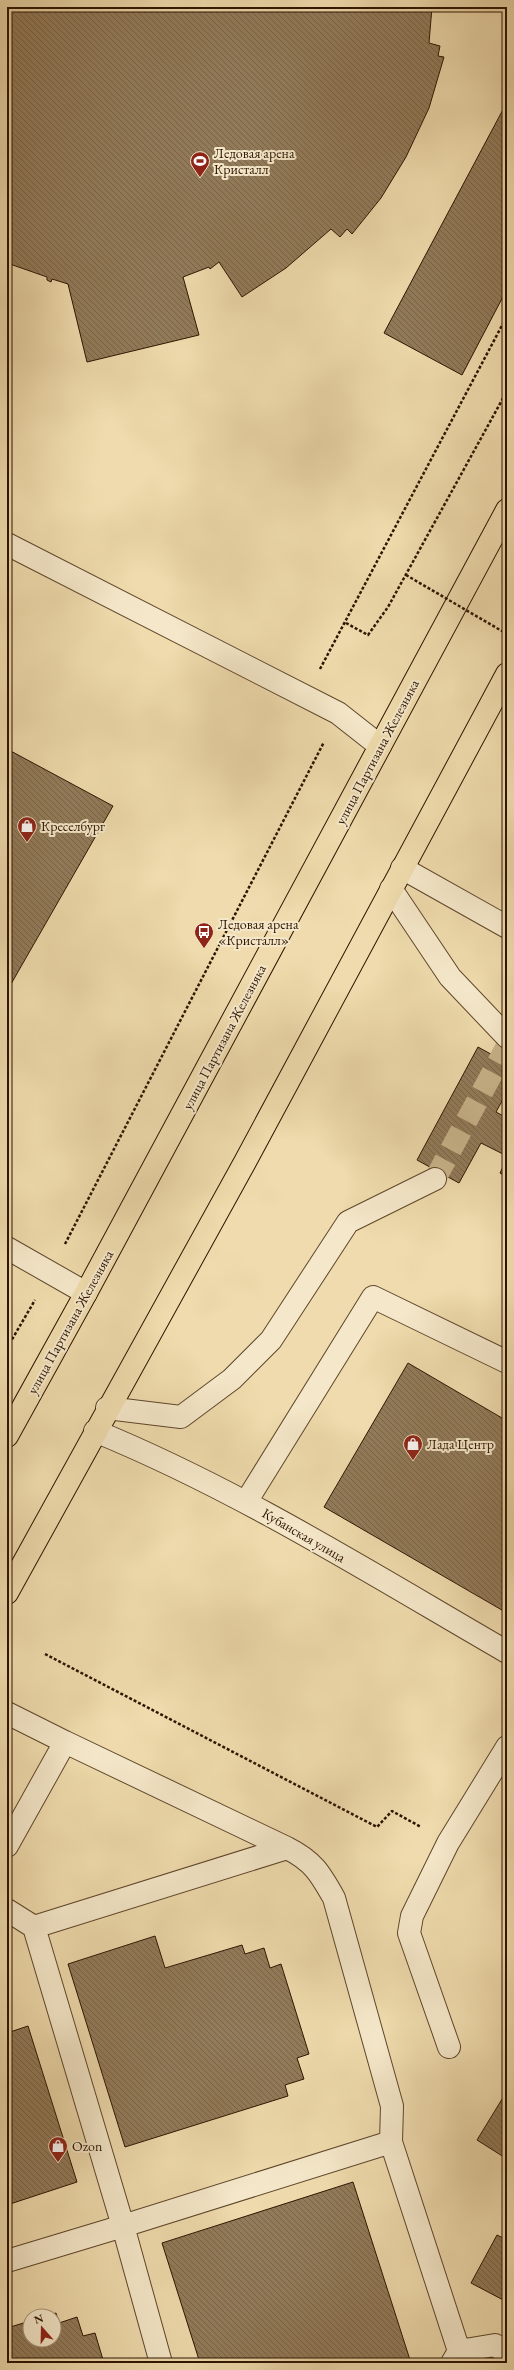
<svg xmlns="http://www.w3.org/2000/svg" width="514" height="2370" font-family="'EB Garamond',serif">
	<defs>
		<pattern id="building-back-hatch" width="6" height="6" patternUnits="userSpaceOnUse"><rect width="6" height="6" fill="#927b5a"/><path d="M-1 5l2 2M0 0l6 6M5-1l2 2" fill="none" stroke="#786448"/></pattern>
	</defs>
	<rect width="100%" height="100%" fill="#efdbad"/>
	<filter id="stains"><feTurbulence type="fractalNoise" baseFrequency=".005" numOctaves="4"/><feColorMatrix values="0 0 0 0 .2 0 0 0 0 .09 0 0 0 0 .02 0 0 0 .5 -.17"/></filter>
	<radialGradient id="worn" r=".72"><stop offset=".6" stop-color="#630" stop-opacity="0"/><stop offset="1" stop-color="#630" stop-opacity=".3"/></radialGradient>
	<path fill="url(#building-back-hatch)" stroke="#2d1400" d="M7 7H432L429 43 440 46 438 56 444 57 429 108 406 157 381 198 352 234 347 229 340 237 331 229 286 268 242 297 219 262 210 269 209 267 183 277 199 335 87 362 68 284 52 279 51 282 47 280V277L7 263Z
		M507 102V289L462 375 384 333Z
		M7 749 113 806 7 991Z
		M478 1047 507 1063V1092L496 1112 507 1118V1156L481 1143 459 1183 417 1160Z
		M507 1159V1177L500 1173Z
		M408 1363 502 1418 507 1410V1613L324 1507Z
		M155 1936 165 1968 242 1945 245 1954 264 1948 270 1968 281 1964 309 2054 297 2058 304 2079 285 2085 288 2096 125 2147 68 1964Z
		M28 2026 77 2182 7 2205V2033Z
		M507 2091V2159L477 2140Z
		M353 2182 411 2363H200L162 2243Z
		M497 2235 507 2240V2302L471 2283Z
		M56 2313 59 2323 77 2317 83 2336 95 2333 104 2363H7V2328L30 2321V2340H54V2316H46Z"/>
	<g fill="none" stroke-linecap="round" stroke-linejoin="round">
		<path stroke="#c8b38a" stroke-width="22" stroke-dasharray="22 11" stroke-linecap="butt" d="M435 1179 507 1046"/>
		<defs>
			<path id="minor" d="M7 544 338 713 380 746
				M402 868 507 927
				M391 889 450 977 507 1037
				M7 1248 86 1293
				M107 1408 181 1417 232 1379 271 1340 348 1222 435 1179
				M95 1431C239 1490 372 1574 507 1652
				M246 1502 373 1297 507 1362
				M7 1713 65 1742 7 1846
				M65 1742 287 1848
				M7 1910 34 1927 123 2226 391 2142 392 2106 334 1898C320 1873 313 1861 287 1848L34 1927
				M449 2047 409 1933 412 1916 448 1843 507 1747
				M391 2142 459 2351 452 2363
				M7 2261 123 2226 161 2363
				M459 2351 495 2345 507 2353"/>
			<path id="major" d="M7 1436 86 1293 507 510
				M7 1593 245 1162 507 674"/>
		</defs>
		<use href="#minor" stroke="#5e462b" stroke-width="24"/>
		<use href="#major" stroke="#2d1400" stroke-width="24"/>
		<path stroke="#2d1400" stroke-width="2.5" stroke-dasharray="3 2" stroke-linecap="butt" d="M346 623 368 635 388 607 507 391
			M320 669 507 316
			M65 1244 324 742
			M7 1348 35 1300
			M45 1654 377 1827 392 1811 421 1827"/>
		<use href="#minor" stroke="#f5e8ca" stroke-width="22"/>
		<use href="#major" stroke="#efdbad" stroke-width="22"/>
		<path stroke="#2d1400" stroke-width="2.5" stroke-dasharray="3 2" stroke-linecap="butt" d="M406 575 507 634"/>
	</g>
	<defs>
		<symbol id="stadium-pin" viewBox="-11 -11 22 30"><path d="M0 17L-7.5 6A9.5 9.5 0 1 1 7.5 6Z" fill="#8f2418" stroke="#f5e8ca"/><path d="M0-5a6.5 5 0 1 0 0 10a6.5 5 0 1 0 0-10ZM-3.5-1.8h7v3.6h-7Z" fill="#fff"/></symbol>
		<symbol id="shop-pin" viewBox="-11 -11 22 30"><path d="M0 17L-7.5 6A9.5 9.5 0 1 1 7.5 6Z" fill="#8f2418" stroke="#f5e8ca"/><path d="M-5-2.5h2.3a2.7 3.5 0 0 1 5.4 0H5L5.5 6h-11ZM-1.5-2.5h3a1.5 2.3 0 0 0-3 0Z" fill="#fff"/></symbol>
		<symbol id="bus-pin" viewBox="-11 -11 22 30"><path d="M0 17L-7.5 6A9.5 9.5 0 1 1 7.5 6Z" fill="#8f2418" stroke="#f5e8ca"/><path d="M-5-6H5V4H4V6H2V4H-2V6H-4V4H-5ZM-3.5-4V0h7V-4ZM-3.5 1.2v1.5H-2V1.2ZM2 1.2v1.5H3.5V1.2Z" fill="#fff"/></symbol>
	</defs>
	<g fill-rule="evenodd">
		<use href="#stadium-pin" x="189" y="150" width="22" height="30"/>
		<use href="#shop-pin" x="16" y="815" width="22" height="30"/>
		<use href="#bus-pin" x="193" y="921" width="22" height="30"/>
		<use href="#shop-pin" x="402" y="1433" width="22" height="30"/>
		<use href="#shop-pin" x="47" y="2135" width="22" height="30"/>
	</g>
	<g text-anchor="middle" stroke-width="4" stroke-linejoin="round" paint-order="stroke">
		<g font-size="14" fill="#2d1400" stroke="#f5e8ca" text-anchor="start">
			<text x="214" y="158">Ледовая арена<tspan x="214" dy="16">Кристалл</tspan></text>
			<text x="41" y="831">Креселбург</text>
			<text x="218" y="929">Ледовая арена<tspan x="218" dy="16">«Кристалл»</tspan></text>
			<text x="427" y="1449">Лада Центр</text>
			<text x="72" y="2151">Ozon</text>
		</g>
		<g font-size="14" fill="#2d1400" stroke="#f5e8ca">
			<text transform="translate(377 752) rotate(-62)" y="5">улица Партизана Железняка</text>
			<text transform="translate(224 1037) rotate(-62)" y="5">улица Партизана Железняка</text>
			<text transform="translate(70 1322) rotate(-61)" y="5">улица Партизана Железняка</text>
			<text transform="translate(304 1535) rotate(30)" y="5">Кубанская улица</text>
		</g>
	</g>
	<rect width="514" height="2370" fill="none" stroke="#efdbad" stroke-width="24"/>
	<rect x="8" y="8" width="498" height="2354" fill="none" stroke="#2d1400" stroke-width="2"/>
	<rect x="12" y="12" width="490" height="2346" fill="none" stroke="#2d1400"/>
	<g transform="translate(42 2328) rotate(340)"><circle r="19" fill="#f5e8ca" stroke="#a59379"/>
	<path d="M0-3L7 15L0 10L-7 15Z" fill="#8f2418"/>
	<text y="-6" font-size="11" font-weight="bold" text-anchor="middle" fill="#2d1400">N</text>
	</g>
	<rect width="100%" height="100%" filter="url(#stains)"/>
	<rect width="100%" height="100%" fill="url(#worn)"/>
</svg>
